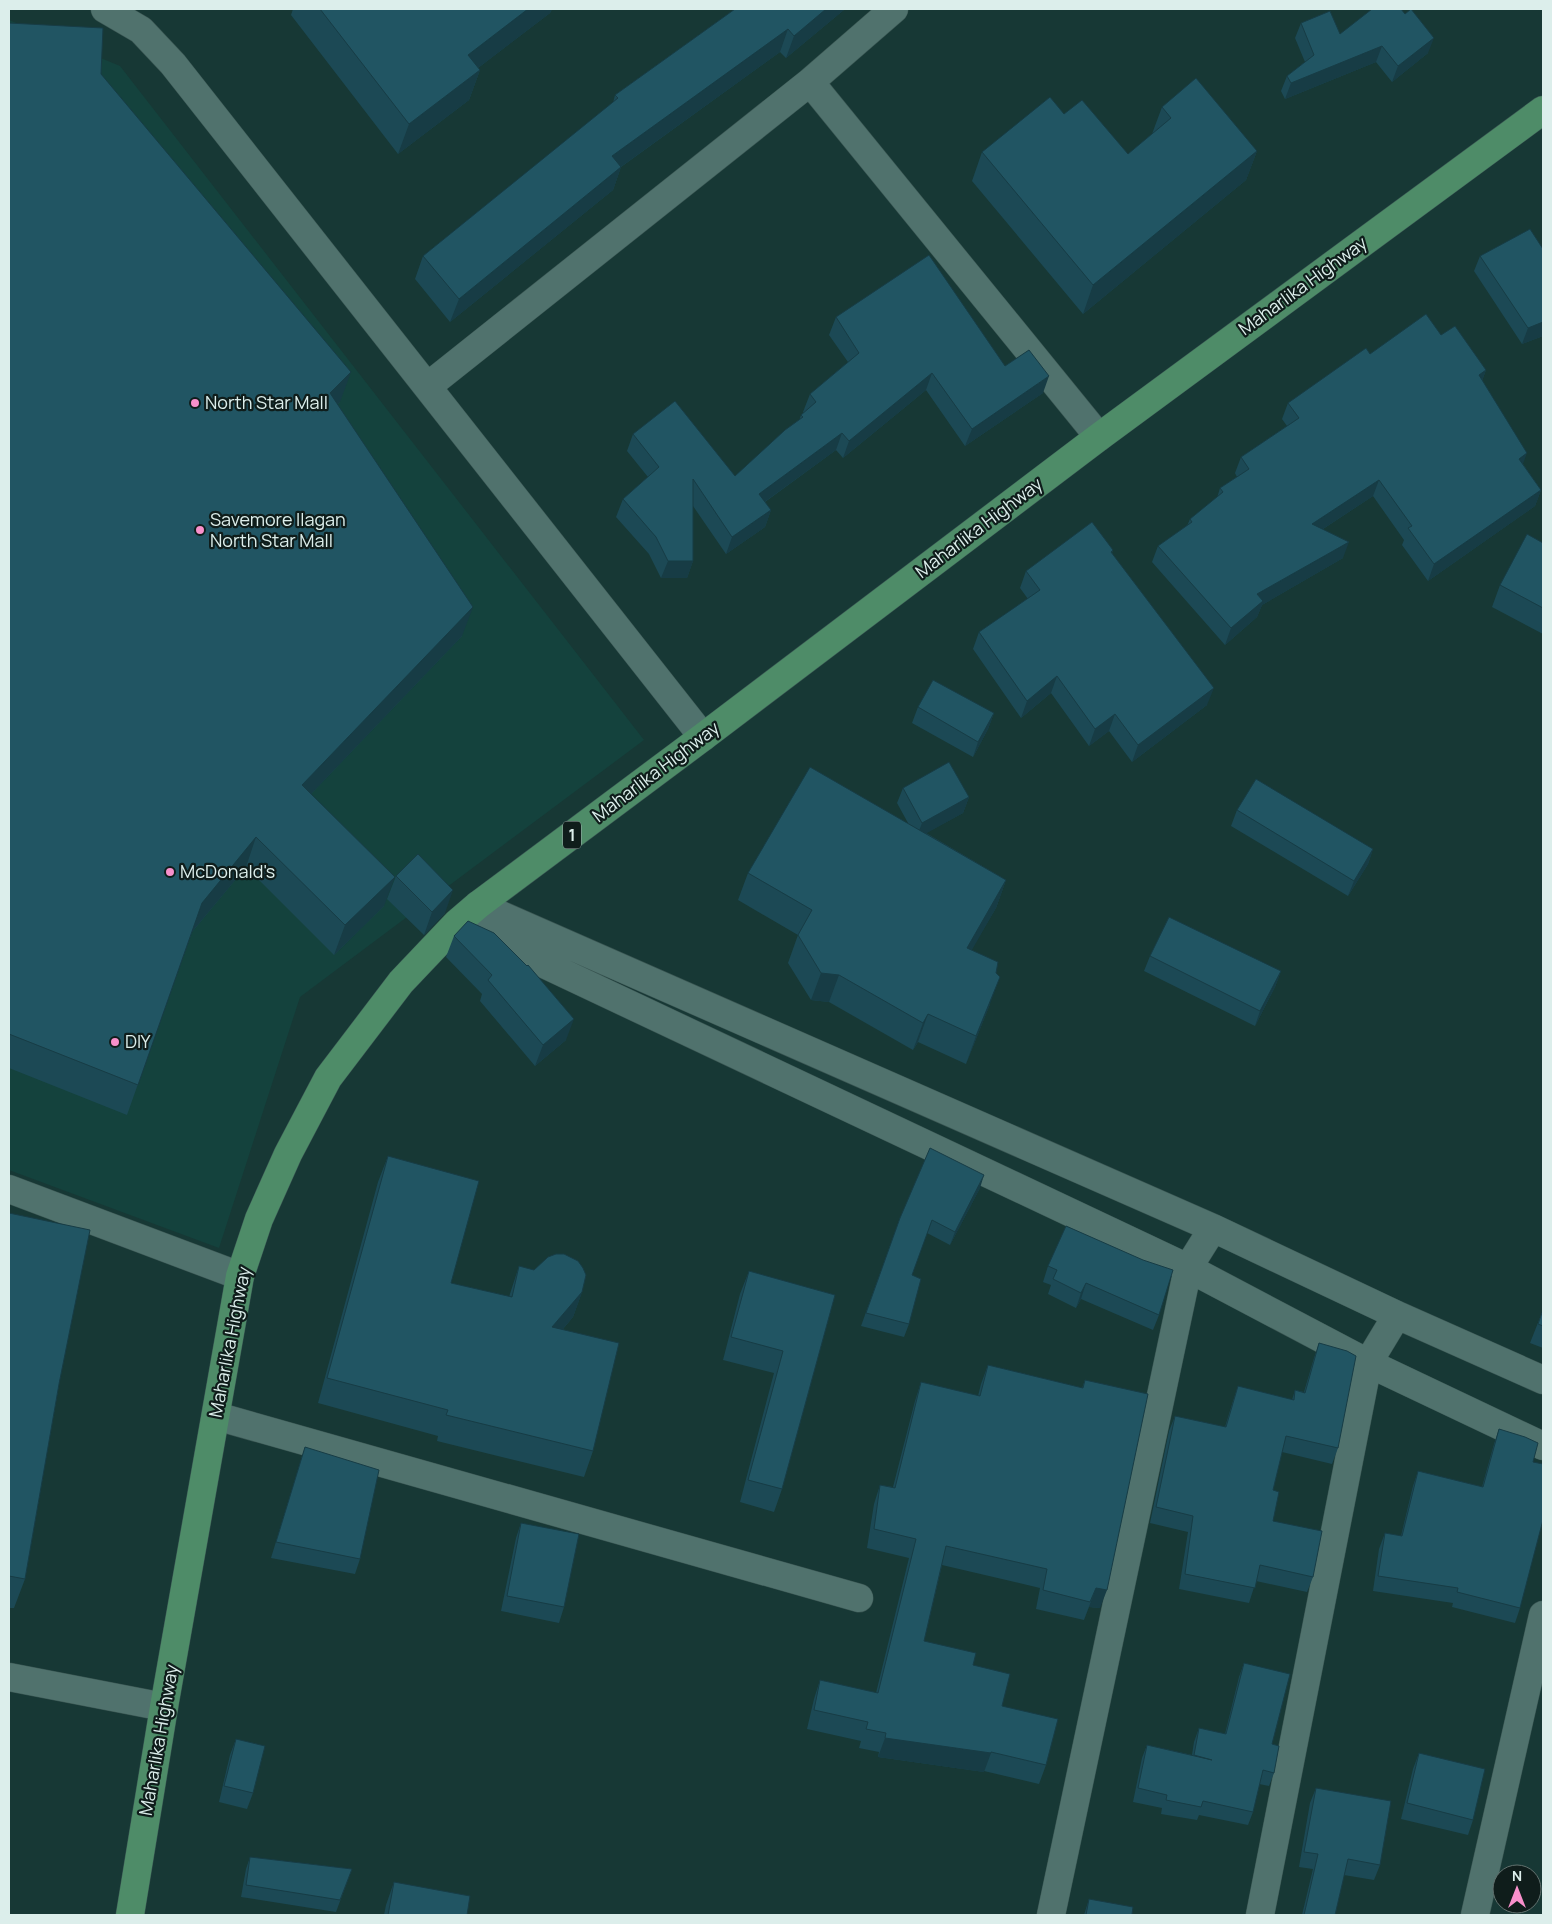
<svg xmlns="http://www.w3.org/2000/svg" width="1552" height="1924" font-family="Manrope,sans-serif">
	<rect width="100%" height="100%" fill="#173835"/>
	<path fill="#14423d" d="M9 20 120 66 644 740 300 997 219 1248 9 1170Z"/>
	<g fill="none" stroke-linecap="round" stroke-linejoin="round">
		<defs>
			<path id="minor" d="M105 9 141 30 173 64 703 737
				M810 82 1099 437
				M428 386 810 82 894 9
				M478 905 1213 1228 1397 1315 1543 1380
				M474 931 1188 1268 1368 1363 1543 1446
				M9 1189 240 1276
				M216 1416 859 1598
				M9 1677 164 1707
				M1051 1915 1188 1268 1213 1228
				M1260 1915 1368 1363 1397 1315
				M1475 1915 1543 1615"/>
			<path id="trunk" d="M130 1915 164 1707 240 1276 259 1219 288 1154 328 1078 401 982 457 923 478 905 703 737 1099 437 1543 110"/>
		</defs>
		<use href="#minor" stroke="#395552" stroke-width="29"/>
		<use href="#trunk" stroke="#395552" stroke-width="29"/>
		<use href="#minor" stroke="#50726d" stroke-width="28"/>
		<use href="#trunk" stroke="#4e8c68" stroke-width="28"/>
	</g>
	<path fill="#1c4955" d="M293 9H552L550 13 478 68 480 70 469 100 398 154 291 15Z
		M735 9H845L786 58 780 52 621 167 613 190 450 322 415 279 423 256 613 103 615 95Z
		M9 23 101 74 340 402 337 405 462 636 311 794 384 906 334 955 246 867 192 932 127 1115 9 1068Z
		M1301 23 1340 34 1428 53 1392 82 1376 62 1285 99 1281 91 1287 76 1305 62 1295 38Z
		M1162 107 1257 151 1246 180 1083 314 972 181 982 152 1064 114 1128 154 1152 134Z
		M1480 256 1543 336 1522 344 1474 271Z
		M836 317 1005 366 1043 393 965 446 926 390 843 458 836 450 765 502 771 510 765 527 726 554 693 506V561L687 578H661L649 554 616 517 623 499 648 477 627 451 633 434 735 476 799 421 801 415 804 412H803L810 394 848 362 829 335Z
		M1441 335 1486 370 1482 381 1523 464 1541 490 1535 506 1428 581 1402 545 1404 540 1373 496 1323 529 1343 558 1262 605 1257 617 1225 645 1152 562 1158 546 1187 526 1190 519 1217 498 1220 488 1237 477 1235 473 1241 457 1287 426 1282 419 1288 403 1370 354Z
		M1543 543V634L1492 607 1500 585Z
		M1113 550 1112 553 1207 705 1132 762 1109 731 1089 746 1051 693 1021 718 973 649 979 632 1028 599 1020 588 1026 571Z
		M918 707 994 713 988 729 973 757 912 723Z
		M903 788 969 797 963 813 926 833 1006 880 996 908 971 950 990 1004 966 1064 918 1042 913 1050 829 1002 811 1000 788 963 798 935 738 900 748 873 908 823 897 803Z
		M1237 810 1373 849 1368 864 1348 896 1231 826Z
		M396 876 445 913 424 935 387 899Z
		M454 936 566 1040 535 1066 480 1001 482 994 446 957Z
		M1150 956 1281 971 1275 987 1255 1026 1144 971Z
		M388 1156 451 1283 509 1297 519 1266 582 1292 573 1317 563 1329 593 1451 584 1477 437 1441 438 1436 318 1403 378 1182Z
		M980 1188 950 1245 927 1233 912 1275 909 1324 904 1337 861 1326 900 1218Z
		M9 1213 59 1384 25 1579 14 1608H9Z
		M1048 1266 1159 1315 1153 1330 1081 1299 1076 1308 1048 1294 1051 1285 1043 1282Z
		M749 1271 835 1295 782 1489 774 1512 740 1502 774 1373 723 1360 740 1294Z
		M1543 1310V1348L1530 1343Z
		M1319 1343 1338 1448 1332 1464 1282 1452 1273 1490V1521L1313 1577 1307 1592 1256 1581 1249 1603 1179 1589 1188 1532 1150 1523 1169 1431 1175 1416 1225 1427 1233 1401 1238 1386 1292 1400 1295 1390 1304 1392 1314 1358Z
		M988 1365 1082 1388 1085 1380 1100 1608 1089 1607 1084 1620 1036 1609 1040 1588 942 1565 924 1641 973 1665 1046 1765 1039 1784 984 1771V1772L878 1757 879 1752 859 1748 861 1741 807 1729 814 1699 820 1680 876 1693 909 1558 867 1548 874 1504 880 1485 893 1487 915 1401 921 1382 978 1396 981 1384Z
		M1499 1429 1533 1462 1520 1608 1515 1623 1452 1607 1453 1603 1373 1591 1379 1549 1385 1533 1401 1536 1413 1486 1418 1471 1482 1487 1494 1444Z
		M305 1447 360 1559 355 1574 271 1558 300 1463Z
		M521 1523 564 1607 559 1623 501 1611 516 1538Z
		M1244 1663 1272 1744 1274 1773 1269 1786 1259 1784 1253 1812 1248 1825 1199 1815 1197 1820 1161 1814 1162 1808 1133 1802 1142 1758 1147 1745 1192 1755 1194 1742 1199 1728 1225 1734 1239 1677Z
		M236 1739 253 1793 247 1809 219 1802 230 1755Z
		M1419 1753 1473 1820 1468 1835 1401 1819 1413 1769Z
		M1316 1788 1380 1865 1374 1880 1344 1875 1335 1915H1302L1313 1869 1299 1867 1310 1803Z
		M250 1857 352 1869 336 1912 241 1897 246 1869Z
		M394 1882 467 1915H384L386 1905Z
		M1089 1899 1132 1914 1138 1915H1084Z"/>
	<path fill="#173c45" d="M528 9H552L550 13 457 84 468 55Z
		M826 9H845L786 58 794 36Z
		M788 29 780 52 604 179 612 156Z
		M1434 38 1428 53 1392 82 1398 66Z
		M1382 46 1376 62 1285 99 1291 83Z
		M480 70 469 100 398 154 409 124Z
		M1257 151 1246 180 1083 314 1093 285Z
		M621 167 613 190 450 322 459 299Z
		M1543 322V336L1522 344 1528 328Z
		M1486 370 1480 386 1479 375Z
		M351 372 340 402 319 423 330 393Z
		M932 373 926 390 843 458 849 441Z
		M1049 376 1043 393 965 446 972 429Z
		M842 433 836 450 752 511 759 494Z
		M1527 453 1521 469 1519 459Z
		M1379 480 1373 496 1306 540 1312 524Z
		M1541 490 1535 506 1428 581 1434 564Z
		M771 510 765 527 726 554 732 537Z
		M1349 542 1343 558 1262 605 1257 617 1225 645 1231 628 1257 594Z
		M668 561H693L687 578H661Z
		M473 607 462 636 291 815 302 785Z
		M1057 676 1051 693 1021 718 1027 701Z
		M1214 688 1207 705 1132 762 1138 745Z
		M994 713 988 729 973 757 978 742Z
		M1115 714 1109 731 1089 746 1095 729Z
		M969 797 963 813 916 839 922 823Z
		M256 837 246 867 191 933 202 903Z
		M1373 849 1368 864 1348 896 1354 881Z
		M395 877 384 906 334 955 345 925Z
		M1006 880 996 908 957 976 967 948Z
		M453 890 445 913 424 935 432 912Z
		M1281 971 1275 987 1255 1026 1260 1011Z
		M821 973 839 975 829 1002 811 1000Z
		M1000 977 990 1004 966 1064 976 1036Z
		M928 1014 918 1042 913 1050 923 1023Z
		M574 1019 566 1040 535 1066 543 1045Z
		M984 1175 980 1188 950 1245 955 1232Z
		M1086 1283 1081 1299 1076 1308 1081 1293Z
		M582 1292 573 1317 543 1352 552 1327Z
		M1096 1588 1107 1590 1100 1608 1089 1607 1084 1620Z
		M885 1738 991 1753 984 1772 878 1757Z"/>
	<path fill="#215563" stroke="#173c45" d="M320 9H528L468 55 480 70 409 124Z
		M735 9H826L794 36 788 29 612 156 621 167 459 299 423 256 618 98 615 95Z
		M1372 9H1401L1405 14 1411 9 1434 38 1398 66 1382 46 1291 83 1287 76 1314 55 1301 23 1330 11 1340 34Z
		M9 23 103 28 101 74 351 372 330 393 473 607 302 785 395 877 345 925 256 837 202 903 138 1085 9 1034Z
		M1196 78 1257 151 1093 285 982 152 1050 97 1064 114 1082 100 1128 154 1171 118 1162 107Z
		M1530 229 1543 249V322L1528 328 1480 256Z
		M929 255 1005 366 1029 350 1049 376 972 429 932 373 849 441 842 433 759 494 771 510 732 537 693 479V561H668L656 537 623 499 659 467 633 434 675 401 735 476 785 430 803 417 801 415 816 402 810 394 859 353 836 317Z
		M1426 314 1441 335 1455 326 1486 370 1479 375 1527 453 1519 459 1541 490 1434 564 1408 528 1412 526 1379 480 1312 524 1349 542 1257 594 1263 601 1231 628 1158 546 1192 522 1190 519 1223 492 1220 488 1249 469 1241 457 1299 418 1288 403 1366 348 1370 354Z
		M1092 522 1113 550 1111 552 1214 688 1138 745 1115 714 1095 729 1057 676 1027 701 979 632 1040 590 1026 571Z
		M1527 534 1543 543V608L1500 585Z
		M933 680 994 713 978 742 918 707Z
		M949 762 969 797 922 823 903 788Z
		M810 767 1006 880 967 948 998 962 996 973 1000 977 976 1036 928 1014 923 1023 839 975 821 973 798 935 812 910 748 873Z
		M1256 779 1373 849 1354 881 1237 810Z
		M418 854 453 890 432 912 396 876Z
		M1169 917 1281 971 1260 1011 1150 956Z
		M468 921 494 933 527 966 528 965 574 1019 543 1045 488 980 492 975 454 936Z
		M930 1148 984 1175 955 1232 932 1220 912 1275 921 1279 909 1324 866 1313 900 1218Z
		M388 1156 479 1181 451 1283 512 1297 519 1266 534 1270 548 1257 556 1254H564L578 1261 583 1268 586 1275 582 1292 552 1327 619 1343 593 1451 446 1415 448 1410 327 1378Z
		M9 1213 90 1230 59 1384 25 1579 9 1576Z
		M1066 1226 1143 1260 1173 1270 1159 1315 1086 1283 1081 1293 1053 1279 1057 1270 1048 1266Z
		M749 1271 835 1295 782 1489 748 1480 783 1351 731 1337Z
		M1543 1310V1326L1538 1324Z
		M1319 1343 1347 1351 1356 1356 1338 1448 1286 1436 1273 1490 1279 1492 1273 1521 1322 1531 1313 1577 1260 1565 1255 1588 1185 1574 1193 1516 1156 1507 1175 1416 1226 1427 1238 1386 1294 1400 1295 1390 1305 1393Z
		M988 1365 1083 1388 1085 1380 1148 1394 1107 1590 1096 1588 1090 1602 1043 1590 1047 1569 946 1546 924 1641 976 1653 973 1665 1010 1674 1002 1706 1058 1719 1046 1765 991 1752V1753L885 1738 886 1733 866 1729 868 1722 814 1710 820 1680 878 1693 916 1539 874 1529 880 1485 895 1488 921 1382 980 1396Z
		M1499 1429 1525 1437 1538 1443 1533 1462 1543 1464V1520L1520 1608 1457 1592 1458 1588 1378 1576 1385 1533 1402 1536 1418 1471 1483 1487Z
		M305 1447 379 1470 360 1559 276 1542Z
		M521 1523 579 1534 564 1607 507 1596Z
		M1244 1663 1290 1674 1272 1744 1279 1746 1274 1773 1263 1770 1253 1812 1203 1801 1201 1807 1166 1800 1167 1795 1138 1788 1147 1745 1212 1760 1194 1755 1199 1728 1226 1734Z
		M236 1739 265 1746 253 1793 224 1786Z
		M1419 1753 1485 1769 1473 1820 1407 1803Z
		M1316 1788 1391 1801 1380 1865 1348 1859 1335 1915H1304L1318 1854 1304 1852Z
		M250 1857 352 1869 340 1900 246 1885Z
		M394 1882 470 1896 467 1915H388Z
		M1089 1899 1133 1907 1132 1914 1138 1915H1086Z"/>
	<g fill="#f890cb" stroke="#0f1d1b" stroke-width="2">
		<circle cx="195" cy="403" r="5"/>
		<circle cx="200" cy="530" r="5"/>
		<circle cx="170" cy="872" r="5"/>
		<circle cx="115" cy="1042" r="5"/>
	</g>
	<g text-anchor="middle" stroke-width="4.5" stroke-linejoin="round" paint-order="stroke">
		<rect fill="#0f1d1b" stroke="#9eafad" stroke-width="1" x="563" y="821.5" width="18" height="27" rx="4"/>
		<g font-size="16" font-weight="bold" fill="#dceeeb">
			<text x="572" y="841">1</text>
		</g>
		<g font-size="18" fill="#dceeeb" stroke="#0f1d1b">
			<text transform="translate(1303 286) rotate(-36)" y="6">Maharlika Highway</text>
			<text transform="translate(979 528) rotate(-37)" y="6">Maharlika Highway</text>
			<text transform="translate(656 772) rotate(-37)" y="6">Maharlika Highway</text>
			<text transform="translate(230 1342) rotate(-79)" y="6">Maharlika Highway</text>
			<text transform="translate(159 1740) rotate(-80)" y="6">Maharlika Highway</text>
		</g>
		<g font-size="18" fill="#dceeeb" stroke="#0f1d1b" text-anchor="start">
			<text x="205" y="409">North Star Mall</text>
			<text x="210" y="526">Savemore Ilagan<tspan x="210" dy="21">North Star Mall</tspan></text>
			<text x="180" y="878">McDonald's</text>
			<text x="125" y="1048">DIY</text>
		</g>
	</g>
	<rect width="1552" height="1924" fill="none" stroke="#dceeeb" stroke-width="20"/>
	<g transform="translate(1517 1889)"><circle r="24" fill="#0f1d1b" stroke="#61716e"/>
	<path d="M0-4L9 19L0 12L-9 19Z" fill="#f890cb"/>
	<text y="-8" font-size="14" font-weight="bold" text-anchor="middle" fill="#dceeeb">N</text>
	</g>
</svg>
